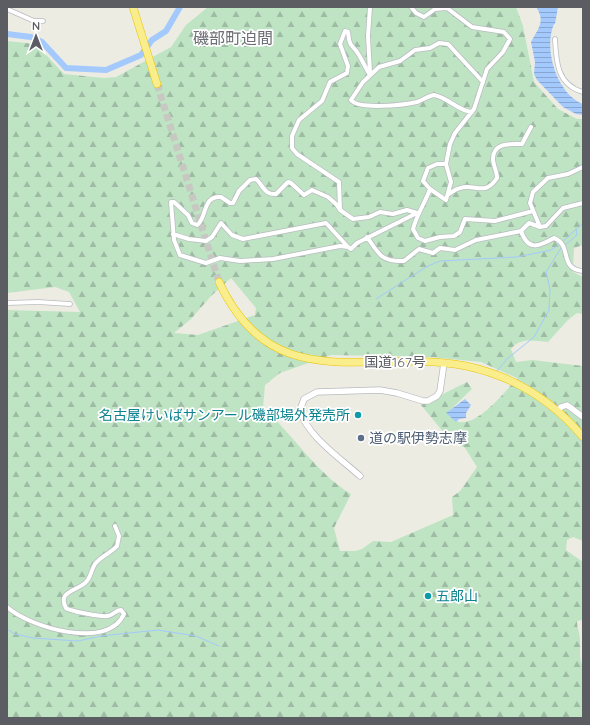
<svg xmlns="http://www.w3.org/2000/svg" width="590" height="725" font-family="Quicksand,'Noto Sans JP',sans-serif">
	<defs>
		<pattern id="forest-firs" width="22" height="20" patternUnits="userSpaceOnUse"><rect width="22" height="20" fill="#bfe4c4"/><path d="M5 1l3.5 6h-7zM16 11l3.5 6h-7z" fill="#9ebca3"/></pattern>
		<pattern id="water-rules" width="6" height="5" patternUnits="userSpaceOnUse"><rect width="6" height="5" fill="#a3c9fd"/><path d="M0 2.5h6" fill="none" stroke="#88a6d0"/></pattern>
	</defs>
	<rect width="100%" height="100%" fill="#edece2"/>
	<path fill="url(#forest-firs)" fill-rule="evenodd" d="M208 7H516L523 26 534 82 558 109 577 119H583V245L574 248 573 272 583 277V314L577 313 568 320 548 342C535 341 520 337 511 349L516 362 532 360 583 366V541L573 537 567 540 566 550 583 562V620L577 621C577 628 580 633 580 640 581 649 578 658 583 666V718H7V310L80 312 69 292 55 287 7 293V41L36 44 64 74 104 78 116 77 171 47 186 25ZM231 278 256 308 255 315 198 335 174 333 191 319 211 296ZM331 355 430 357 481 362 517 378C506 391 475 430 456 421 453 420 449 415 447 413L472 389 467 382 421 405 449 439 465 448 477 467 460 491 452 497 453 515 391 542 373 541 362 549 355 551H340L334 528 351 494C315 472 294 435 263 408L265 385 280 373Z"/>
	<path fill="url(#water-rules)" d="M536 7H558L555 24H554C543 49 557 94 583 104V115L576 114 563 107 537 80 534 74 535 62 531 42C538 29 546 21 536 7Z
		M465 399 471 405 466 413V418L459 419 456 422 446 413Z"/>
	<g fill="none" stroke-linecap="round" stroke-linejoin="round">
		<path stroke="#a3c9fd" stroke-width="1" d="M562 242 583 223
			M564 246 577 235 576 229
			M376 299 426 267 440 261 517 257 551 250 560 244
			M497 371 507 359 534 337 549 310 550 289 546 272 561 248
			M7 629 15 634 33 638 78 641 101 636 158 630 196 636 219 646"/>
		<path stroke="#a3c9fd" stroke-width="6" d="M7 34 31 37 42 42 66 68 106 70 141 55 152 40 166 31 180 7"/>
		<path stroke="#c8c8c2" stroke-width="7" stroke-dasharray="7 3.5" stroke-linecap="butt" d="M157 84 219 282"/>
		<defs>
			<path id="street" d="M411 7 416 13 424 17 435 9 447 8 472 27 504 32 510 39 503 52 487 69 474 109 455 133 450 144 446 164 451 182 446 200 430 189 423 181 428 168 437 164H446
				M7 9 34 21H43
				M555 39C556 61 557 85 583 92
				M370 72 368 36 370 7
				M472 112C458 111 449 98 434 95 428 96 423 100 417 102 404 105 359 110 351 100L363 82 379 67 400 61 415 50 430 48 439 43 448 44 483 82
				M256 179C263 185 264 195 276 194L288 182 291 183 304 195 312 190 328 197 336 204 340 210 353 219 369 217 380 212 393 214 407 210 417 213 357 243 351 249 348 247 340 246 273 259 240 261 220 258 206 263 180 255 174 240 171 202H174L188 215 192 223 197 225C207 219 202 195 221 197L230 203H233L239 191 250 180Z
				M430 189C425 203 417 214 413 229L418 238 425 241 440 237 454 236 460 232 465 219 495 221 533 211
				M449 194C472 176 482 201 497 178 497 171 493 165 493 159 493 142 511 144 522 144L531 127
				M340 209 339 182 297 154 292 148V136L299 120 322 101 330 82 347 73 348 66 340 44 345 31 348 32C350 50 352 43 359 55 363 62 365 67 370 75
				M540 227 530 203 533 192 548 178 568 174 583 167
				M521 231C528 251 538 247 554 238 573 245 558 269 583 271
				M173 234 189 239 206 241 212 237 221 223 232 235 243 239 326 223 348 247
				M367 237C379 254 381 262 404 261L419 249 433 253 440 248 455 250 476 240 521 231 529 223 540 227 546 226 563 208 583 203
				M7 303 38 302 70 304
				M7 607C29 627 108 651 124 614L121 610C115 610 113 616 107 616 102 617 69 611 66 608 57 592 76 591 85 583 91 578 91 570 95 564 101 556 111 553 117 546L119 536 115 526"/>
			<path id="secondary" d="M558 411 561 407 567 405 583 417
				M360 476C341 459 306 435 300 410L304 399 317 392 380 390 397 393 423 401H428L437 396 440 391 444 363"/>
			<path id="highway" d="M133 7 157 84
				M219 282C274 400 368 347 466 366 513 376 552 400 583 437"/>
		</defs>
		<use href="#street" stroke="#babbc1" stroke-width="5.5"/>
		<use href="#secondary" stroke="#b8bac0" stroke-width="7"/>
		<use href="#highway" stroke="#eac306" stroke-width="8"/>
		<use href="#street" stroke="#fff" stroke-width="4"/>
		<use href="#secondary" stroke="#fff" stroke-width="5.5"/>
		<use href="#highway" stroke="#faee8c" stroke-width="7"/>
	</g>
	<g fill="#0f9aa8" stroke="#fff" stroke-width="1.5">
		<circle cx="358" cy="415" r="4"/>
		<circle cx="428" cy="596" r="4"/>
	</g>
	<circle fill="#5c6f8a" stroke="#fff" stroke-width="1.5" cx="361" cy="438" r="4"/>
	<g text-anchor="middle" stroke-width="3.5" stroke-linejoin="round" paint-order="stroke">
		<g font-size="14" fill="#5b5d63" stroke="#fff">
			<text x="395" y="367">国道167号</text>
		</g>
		<g font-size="14" fill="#0d838f" stroke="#fff" text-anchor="end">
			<text x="350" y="420">名古屋けいばサンアール磯部場外発売所</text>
			<text x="436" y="601" text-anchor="start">五郎山</text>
		</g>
		<g font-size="14" fill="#4e5e75" stroke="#fff" text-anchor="start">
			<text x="369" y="443">道の駅伊勢志摩</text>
		</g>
		<g font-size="16" fill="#6c6f75" stroke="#fff">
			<text x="233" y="44">磯部町迫間</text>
		</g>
	</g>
	<rect width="590" height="725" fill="none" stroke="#5b5d63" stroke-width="16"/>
	<g transform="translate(36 36)" stroke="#ffffff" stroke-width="3" paint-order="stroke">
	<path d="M0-3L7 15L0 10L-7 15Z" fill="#5b5d63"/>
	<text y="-6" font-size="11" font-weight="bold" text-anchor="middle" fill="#5b5d63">N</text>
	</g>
</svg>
